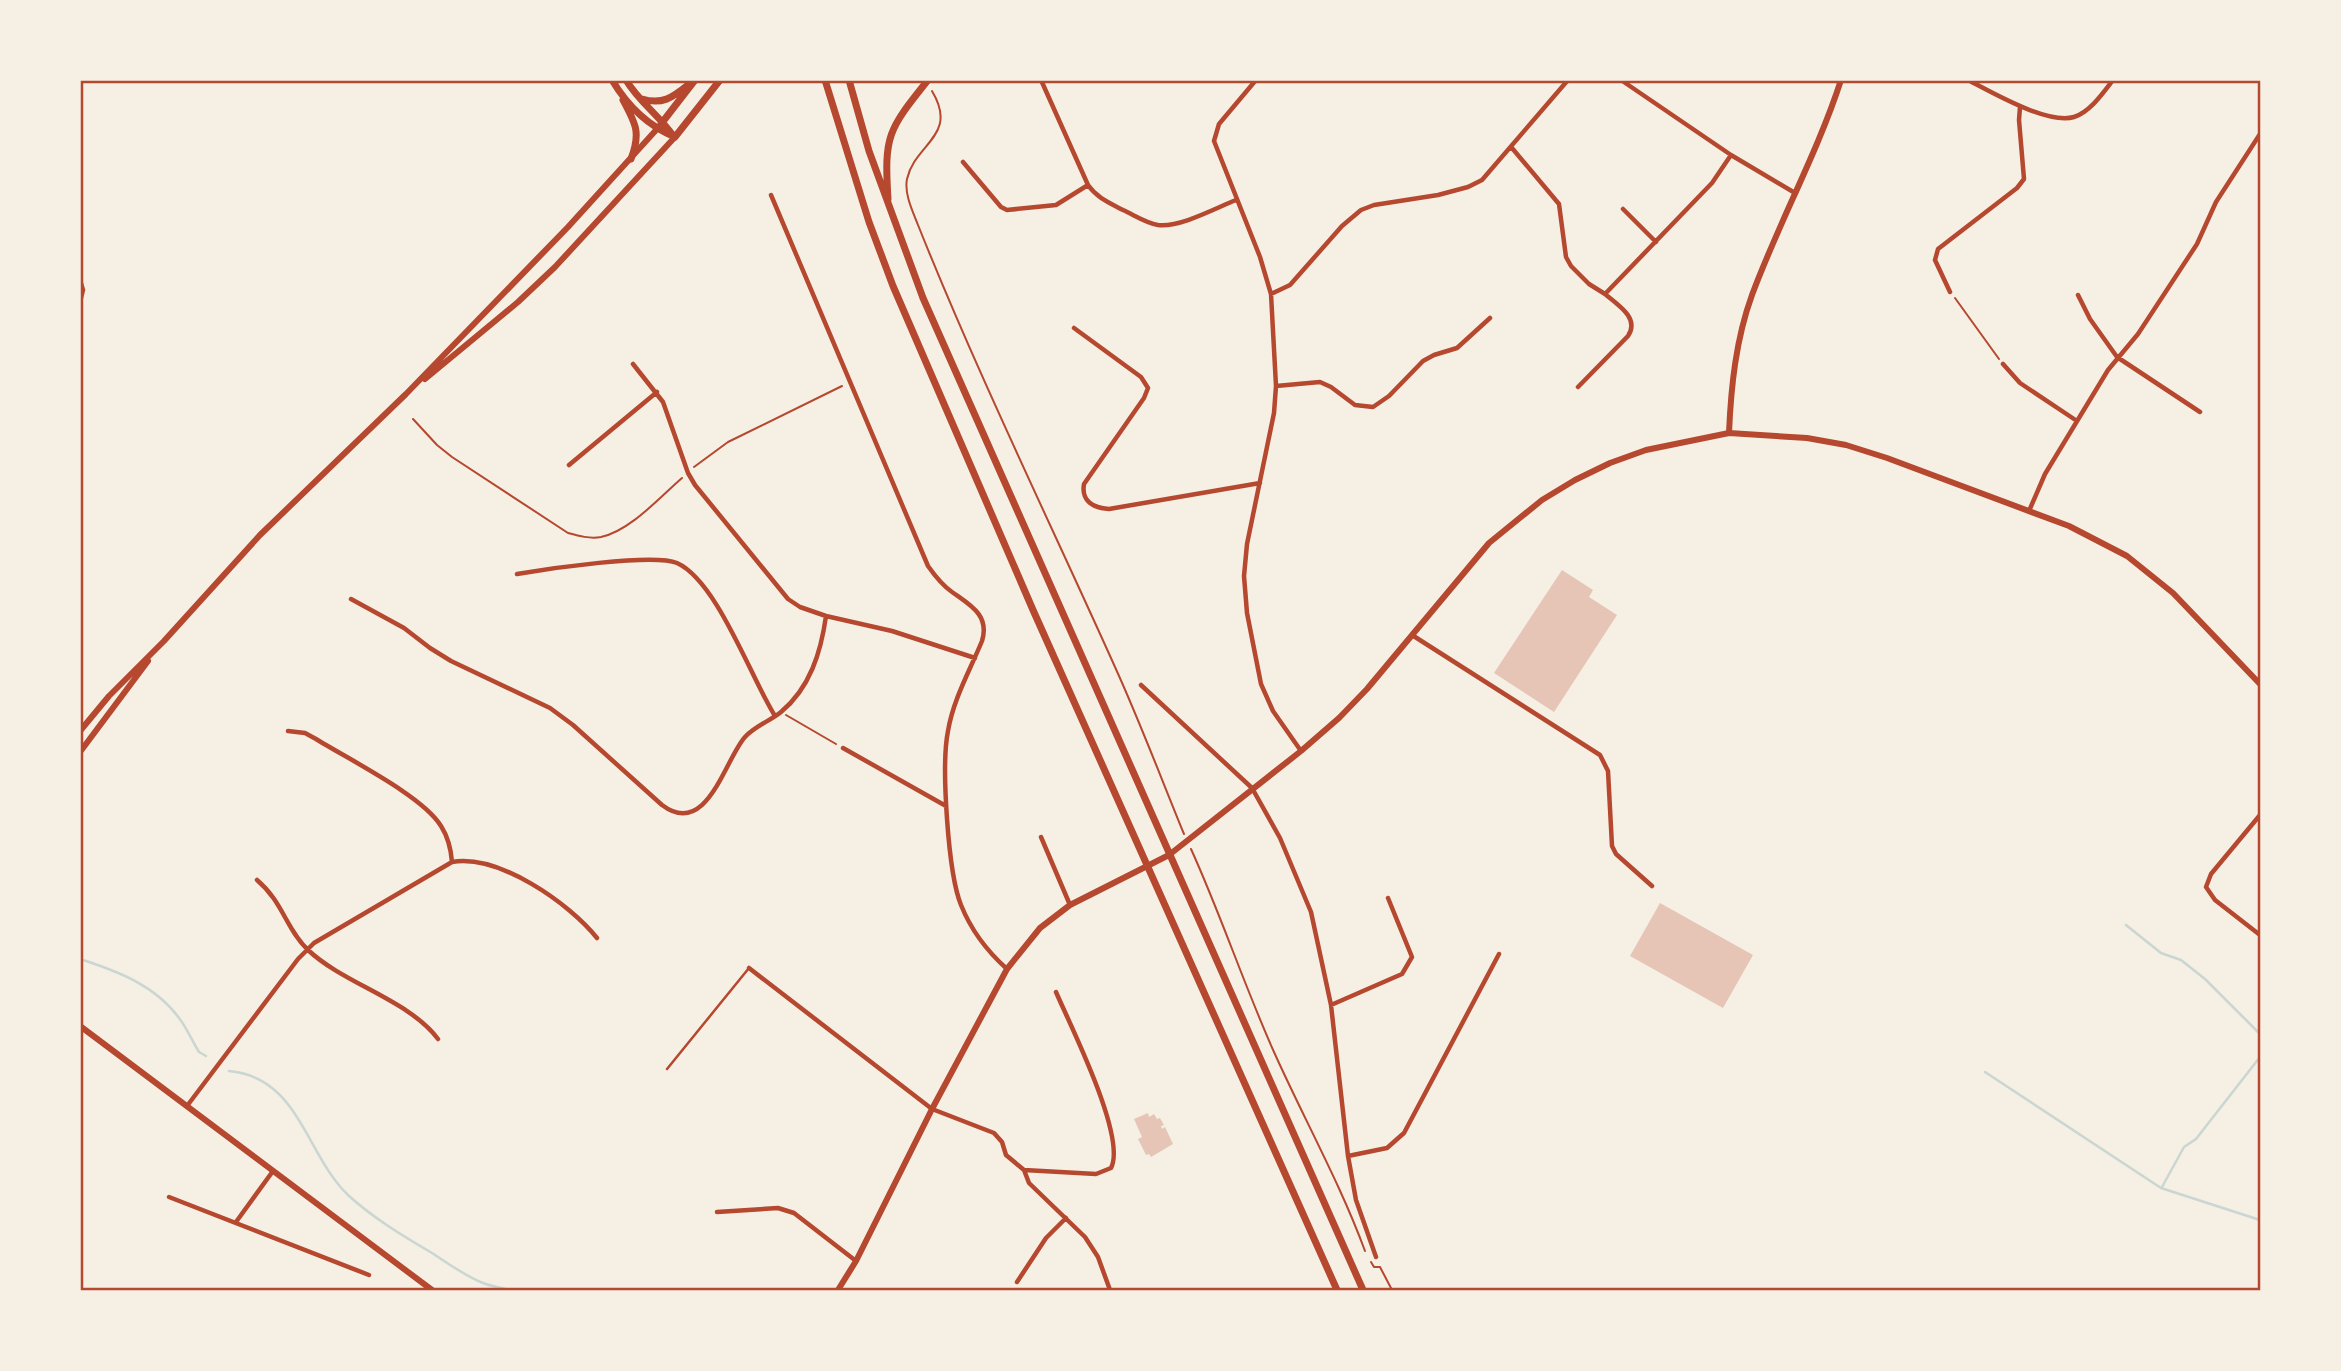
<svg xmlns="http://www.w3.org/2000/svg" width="2341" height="1371" font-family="'PT Sans',sans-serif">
	<rect width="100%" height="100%" fill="#f6efe4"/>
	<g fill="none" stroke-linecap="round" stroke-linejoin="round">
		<path stroke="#c9d6d2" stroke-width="2.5" d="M2126 925 2161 953 2181 960 2205 979 2260 1034
			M80 959C117 971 155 985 179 1018 187 1028 192 1041 199 1052L206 1056
			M229 1071C299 1077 306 1155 348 1195 373 1218 403 1236 432 1253 449 1264 465 1276 483 1283 492 1287 501 1287 509 1290
			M1985 1072 2161 1188 2260 1220
			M2162 1187 2184 1147 2196 1139 2260 1057"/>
	</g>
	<path fill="#e6c5b7" d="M1562 570 1593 590 1589 597 1617 615 1554 712 1494 673Z
		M1660 903 1753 955 1723 1008 1630 956Z
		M1148 1113 1149 1117 1154 1114 1157 1119 1160 1118 1164 1125 1161 1126 1162 1129 1165 1127 1173 1144 1151 1157 1149 1154 1146 1155 1138 1139 1142 1137 1134 1119Z"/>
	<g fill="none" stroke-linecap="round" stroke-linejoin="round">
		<path stroke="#b5482f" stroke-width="2" d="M932 91C959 136 915 143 907 179 904 194 913 212 918 225 978 375 1049 520 1115 667 1140 722 1161 778 1184 834
			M1955 298 1999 359
			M413 419 437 445 452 457 568 533C579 536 590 539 601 537 630 531 660 497 682 478
			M694 467 728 442 842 386
			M786 715 836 744
			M1191 849C1221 915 1244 985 1274 1052 1304 1119 1340 1183 1365 1251
			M1371 1262 1374 1267H1380L1392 1290"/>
		<path stroke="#b5482f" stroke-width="2.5" d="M667 1069 749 968"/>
		<path stroke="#b5482f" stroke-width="4.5" d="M1041 80 1088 185C1097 198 1110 203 1123 210 1134 215 1146 223 1158 225 1179 228 1216 208 1236 200
			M1256 80 1219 124 1214 141 1260 257 1271 294 1276 386 1274 413 1247 544 1244 576 1247 613 1261 684 1273 711 1301 751
			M1621 80 1731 155 1795 193
			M1968 80C1991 92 2048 125 2074 117 2090 112 2103 93 2113 80
			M1512 148 1559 204 1566 257 1571 266 1589 284 1605 294
			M963 162 1001 207 1007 210 1056 205 1088 185
			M771 195 928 566C935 576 942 585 952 592 970 605 990 615 982 641 970 670 953 700 948 731 941 765 948 873 961 905 971 930 988 952 1007 969
			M1623 209 1656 242
			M80 280 83 290 80 302
			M1950 292 1935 260 1938 249 2017 188 2024 179 2019 120 2020 107
			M1271 294 1290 285 1342 226 1361 210 1374 205 1438 195 1468 187 1482 180 1568 80
			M2078 295 2090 319 2117 357 2200 412
			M1074 328 1141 377 1148 388 1144 398 1084 484C1081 501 1093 508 1109 509L1260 483
			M633 364 663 402 688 473 695 485 788 599 800 607 826 616 892 631 975 658
			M2003 364 2020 383 2077 421
			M1276 386 1320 382 1331 387 1355 405 1373 407 1389 396 1423 361 1434 355 1457 348 1490 318
			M1578 387 1628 336C1640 318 1618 305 1605 294L1712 183 1731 155
			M569 465 657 392
			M2029 511 2045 474 2108 370 2138 334 2197 244 2216 202 2260 134
			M517 574C546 569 653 553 677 563 717 581 751 678 775 716
			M351 599 404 628 430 648 451 661 550 708 573 725 662 805C707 839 725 759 745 737 755 726 770 721 781 712 810 688 821 652 826 616
			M1412 635 1600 755 1608 771 1612 846 1616 854 1652 886
			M1141 685 1252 788 1280 838 1311 912 1331 1005 1348 1156 1356 1200 1376 1257
			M288 731 305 733 316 739C348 759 423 796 441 826 448 837 451 849 452 862
			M843 748 946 806
			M2260 815 2211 874 2206 887 2215 900 2260 935
			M1041 837 1070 905
			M257 880C283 902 286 929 308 950 344 984 409 1000 438 1039
			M749 968 932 1109 994 1133 1002 1142 1006 1155 1024 1170 1096 1174 1111 1168C1127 1137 1070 1025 1056 992
			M1331 1005 1402 974 1412 957 1388 898
			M187 1106 298 959 314 943 452 862C499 854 569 903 597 938
			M1348 1156 1387 1148 1404 1133 1499 954
			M1024 1170 1029 1183 1085 1237 1098 1257 1110 1290
			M169 1197 369 1275
			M717 1212 778 1208 794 1213 856 1261
			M236 1222 273 1171
			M1017 1282 1046 1238 1066 1218"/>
		<path stroke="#b5482f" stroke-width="6" d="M425 379 518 302 555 267 675 137
			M1729 433C1731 386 1736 339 1752 295 1779 222 1817 154 1841 80
			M80 731 109 696 164 641 260 535 406 394 568 227 657 129
			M80 752 148 661
			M80 1026 432 1290
			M838 1290 856 1261 932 1109 1007 969 1040 928 1070 905 1169 855 1301 751 1339 718 1367 689 1489 543 1542 500 1575 480 1610 463 1646 450 1729 433 1807 438 1846 445 1887 458 2069 526 2127 556 2173 593 2260 684"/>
		<path stroke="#b5482f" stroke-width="7" d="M612 80C627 105 648 126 675 137
			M626 80C639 102 660 116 674 137
			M825 80 869 222 893 286 1033 610 1337 1290
			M849 80 869 151 923 298 1363 1290
			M642 99C662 105 672 98 688 85
			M623 100C636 124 641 133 631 159
			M661 124 695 80
			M675 137 720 80
			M888 199C884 135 888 130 928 80"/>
	</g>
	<rect width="2341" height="1371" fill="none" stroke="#f6efe4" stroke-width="164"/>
	<rect x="82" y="82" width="2177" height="1207" fill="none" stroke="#b5482f" stroke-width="2.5"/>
</svg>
